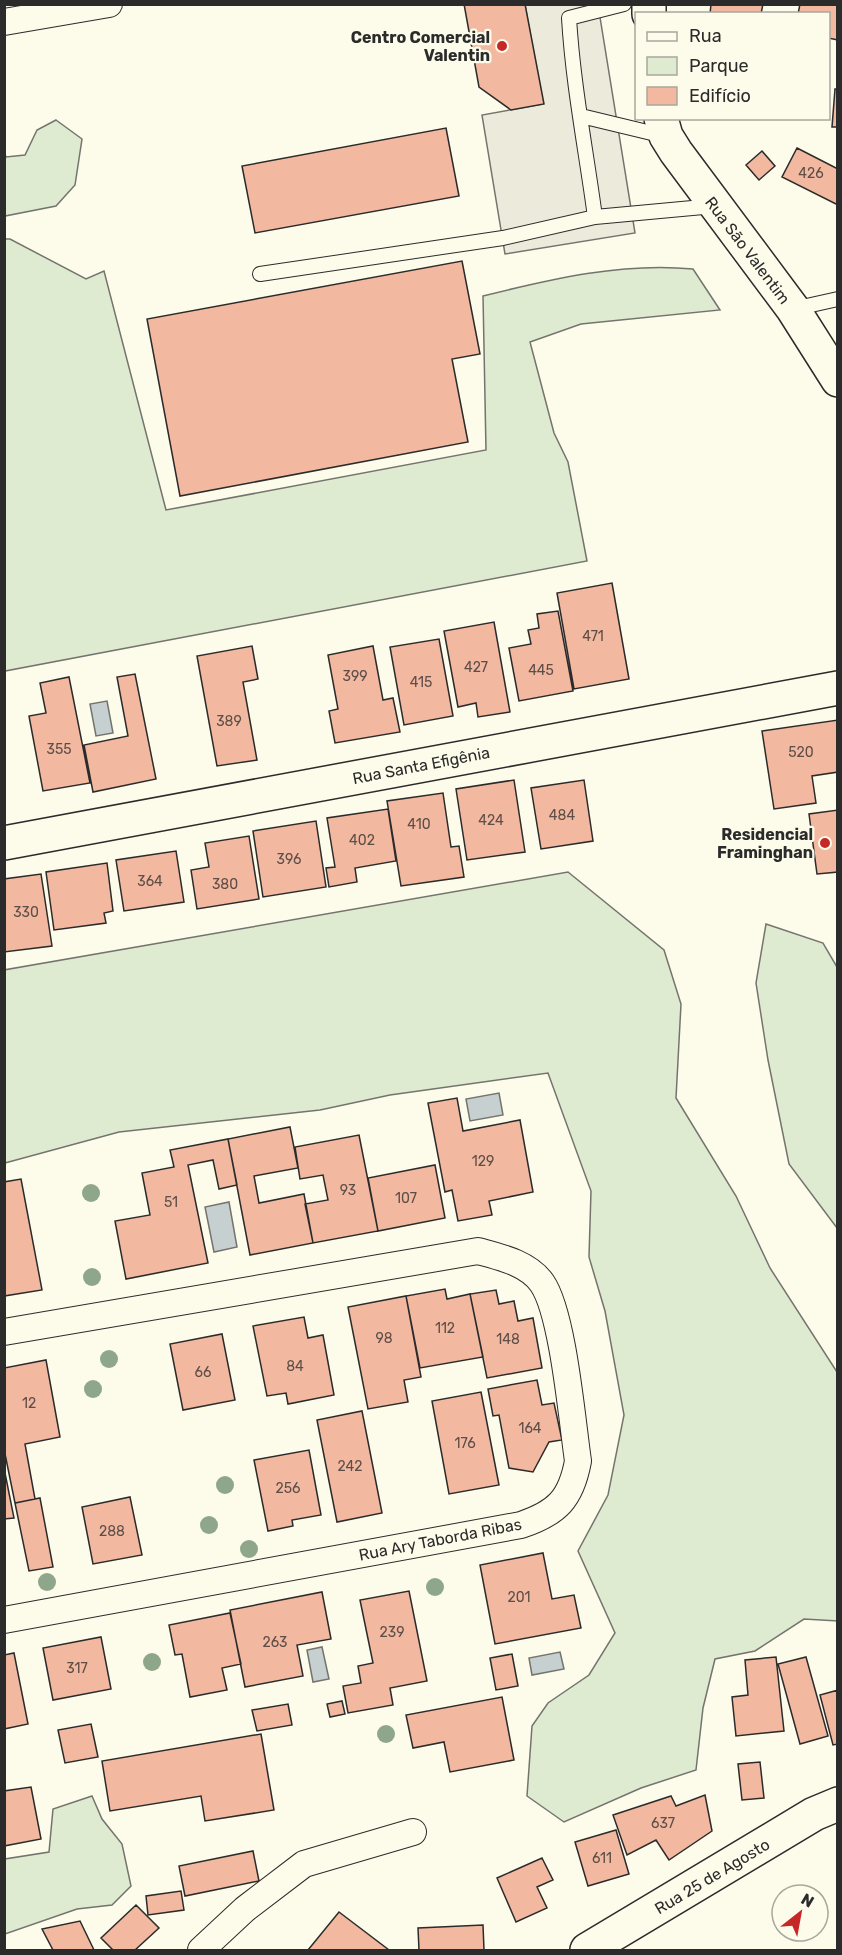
<svg xmlns="http://www.w3.org/2000/svg" width="842" height="1955" font-family="Rubik,sans-serif">
	<rect width="100%" height="100%" fill="#fdfbea"/>
	<path fill="#deebd1" stroke="#74746e" stroke-width="1.5" d="M56 120 82 139 75 185 56 206 5 216V154L6 157 25 155 37 130Z
		M5 239H10L86 279 104 271 166 510 486 450 483 296C551 279 623 262 693 269L720 310 581 324 530 342 554 433 568 462 587 561 5 671Z
		M568 872 664 950 681 1004 676 1098 736 1196 770 1268 837 1372 838 1621 804 1619 755 1651 715 1659 703 1708 696 1770 641 1788 564 1822 527 1796 532 1726 548 1703 589 1675 615 1633 578 1551 608 1495 624 1415 605 1311 589 1257 591 1191 548 1073 390 1095 320 1110 119 1132 5 1163 4 970Z
		M766 924 823 943 837 967V1228L789 1164 768 1060 756 983Z
		M92 1796 102 1819 122 1844 131 1886 112 1905 77 1909 5 1934V1859L49 1852 53 1809Z"/>
	<path fill="#eceadb" stroke="#74746e" stroke-width="1.5" d="M525 5H598L635 233 505 254 482 115 543 104Z"/>
	<path fill="#c7d0d0" stroke="#74746e" stroke-width="1.5" d="M107 701 113 733 96 736 90 704Z
		M499 1093 503 1115 470 1121 466 1099Z
		M229 1202 237 1247 214 1252 205 1207Z
		M322 1647 329 1679 313 1682 307 1650Z
		M560 1652 564 1669 532 1675 529 1658Z"/>
	<path fill="#f2b8a0" stroke="#2b2b2b" stroke-width="1.5" d="M464 4H525L544 104 511 110 479 87Z
		M711 4H763L761 14H710Z
		M800 4H838V40L828 38V14H798Z
		M835 89H838V127H832Z
		M446 128 459 196 255 233 242 166Z
		M797 148 838 169V205L782 177Z
		M762 151 775 166 759 180 746 165Z
		M462 261 480 354 452 359 468 442 180 496 147 319Z
		M612 583 629 679 574 689 557 593Z
		M558 611 573 691 519 701 509 648 531 644 528 630 539 628 537 614Z
		M494 622 510 712 478 717 476 703 458 707 444 631Z
		M439 639 453 716 404 725 390 647Z
		M252 646 258 679 243 682 257 760 217 766 197 656Z
		M373 646 383 700 393 698 400 732 335 743 329 711 338 709 328 655Z
		M135 674 156 779 93 792 84 745 128 736 117 677Z
		M69 677 90 783 43 791 29 716 46 713 40 683Z
		M838 720V772L812 776 816 803 774 809 762 731Z
		M514 780 525 852 467 860 456 789Z
		M584 780 593 841 541 849 531 788Z
		M443 793 451 847 459 846 464 877 401 886 387 801Z
		M388 809 396 861 355 868 357 882 329 887 326 868 335 867 327 818Z
		M838 810V872L817 874 809 814Z
		M316 821 326 887 263 897 253 831Z
		M249 836 259 899 197 909 191 870 209 867 205 843Z
		M176 851 184 902 124 911 116 860Z
		M107 863 113 911 104 913 106 923 54 930 46 872Z
		M41 874 52 946 4 952V879Z
		M457 1098 463 1131 520 1120 533 1192 489 1201 492 1215 458 1221 452 1190 445 1192 428 1103Z
		M290 1127 298 1168 254 1176 259 1203 304 1194 313 1243 250 1255 228 1139Z
		M359 1135 378 1231 313 1243 305 1204 328 1200 323 1175 300 1179 295 1147Z
		M228 1139 237 1185 219 1189 213 1160 188 1165 208 1263 126 1279 115 1221 150 1215 142 1173 174 1167 170 1150Z
		M435 1165 445 1218 378 1231 368 1178Z
		M21 1179 42 1290 4 1296V1182Z
		M445 1289 447 1299 470 1294 483 1357 420 1368 406 1296Z
		M496 1290 499 1304 514 1301 518 1321 533 1318 542 1368 487 1378 470 1294Z
		M406 1296 421 1377 404 1380 408 1402 368 1409 348 1307Z
		M304 1317 308 1338 323 1335 334 1395 288 1404 286 1393 267 1396 253 1326Z
		M222 1334 235 1400 183 1410 170 1344Z
		M46 1360 60 1437 25 1444 35 1499 15 1503 4 1449V1368Z
		M537 1380 542 1405 554 1403 562 1440 549 1442 533 1472 509 1468 499 1415 493 1416 488 1389Z
		M481 1392 499 1485 449 1494 432 1401Z
		M362 1411 382 1513 337 1522 317 1420Z
		M309 1450 321 1515 292 1520 293 1526 268 1531 254 1460Z
		M4 1468 14 1518 4 1519Z
		M130 1497 142 1555 93 1564 82 1507Z
		M40 1498 53 1567 29 1571 15 1503Z
		M543 1553 552 1599 574 1595 581 1628 495 1644 480 1565Z
		M409 1591 427 1681 390 1688 393 1705 348 1713 343 1686 361 1683 358 1666 373 1663 360 1600Z
		M322 1592 331 1639 297 1645 303 1676 245 1687 230 1610Z
		M230 1613 241 1664 222 1668 227 1690 190 1697 182 1654 175 1655 169 1625Z
		M101 1637 111 1689 53 1700 43 1648Z
		M14 1653 28 1724 4 1729V1655Z
		M512 1654 518 1686 496 1690 490 1658Z
		M776 1657 784 1731 736 1736 732 1697 748 1695 745 1660Z
		M806 1657 828 1736 800 1744 778 1664Z
		M838 1690V1744L833 1745 820 1695Z
		M502 1697 514 1760 450 1772 444 1742 413 1748 406 1715Z
		M342 1701 345 1714 330 1717 327 1704Z
		M288 1704 292 1725 257 1731 252 1710Z
		M91 1724 98 1757 65 1763 58 1730Z
		M261 1734 274 1810 205 1821 201 1796 110 1811 102 1761Z
		M760 1762 764 1798 742 1800 738 1764Z
		M31 1787 41 1839 4 1846V1791Z
		M705 1795 712 1831 669 1860 656 1840 627 1855 613 1815 671 1796 676 1806Z
		M616 1830 629 1874 588 1886 575 1842Z
		M253 1851 259 1881 185 1896 179 1866Z
		M542 1858 553 1880 537 1887 547 1908 516 1922 497 1878Z
		M181 1891 184 1910 148 1915 146 1896Z
		M136 1905 159 1928 135 1950H113L101 1938Z
		M339 1912 389 1950H308Z
		M80 1921 94 1950H53L42 1929Z
		M483 1925 484 1950H419L418 1928Z"/>
	<g fill="none" stroke-linecap="round" stroke-linejoin="round">
		<defs>
			<path id="lane" d="M581 116 664 136
				M595 217C586 150 573 85 569 18L624 4
				M260 274 503 238 595 217 714 206
				M793 309 838 299"/>
			<path id="street" d="M4 22 109 4
				M4 1332 478 1251C500 1257 528 1263 542 1283 563 1313 572 1420 578 1461 571 1499 557 1513 521 1525L4 1620
				M201 1950 245 1909 304 1864 413 1832"/>
			<path id="secondary" d="M4 843 838 688"/>
			<path id="primary" d="M649 14V4
				M661 118 666 136 676 152 793 309 838 380
				M587 1950 814 1814 838 1804"/>
		</defs>
		<use href="#lane" stroke="#2b2b2b" stroke-width="16"/>
		<use href="#street" stroke="#2b2b2b" stroke-width="28"/>
		<use href="#secondary" stroke="#2b2b2b" stroke-width="36"/>
		<use href="#primary" stroke="#2b2b2b" stroke-width="36"/>
		<use href="#lane" stroke="#fdfbea" stroke-width="14"/>
		<use href="#street" stroke="#fdfbea" stroke-width="26"/>
		<use href="#secondary" stroke="#fdfbea" stroke-width="33"/>
		<use href="#primary" stroke="#fdfbea" stroke-width="33"/>
	</g>
	<g fill="#8ea78a">
		<circle cx="91" cy="1193" r="9"/>
		<circle cx="92" cy="1277" r="9"/>
		<circle cx="109" cy="1359" r="9"/>
		<circle cx="93" cy="1389" r="9"/>
		<circle cx="225" cy="1485" r="9"/>
		<circle cx="209" cy="1525" r="9"/>
		<circle cx="249" cy="1549" r="9"/>
		<circle cx="47" cy="1582" r="9"/>
		<circle cx="435" cy="1587" r="9"/>
		<circle cx="152" cy="1662" r="9"/>
		<circle cx="386" cy="1734" r="9"/>
	</g>
	<g fill="#c62828" stroke="#fdfbea" stroke-width="2">
		<circle cx="502" cy="46" r="6"/>
		<circle cx="825" cy="843" r="6"/>
	</g>
	<g text-anchor="middle" stroke-width="4.5" stroke-linejoin="round" paint-order="stroke">
		<g font-size="14" fill="#5d4e48">
			<text x="811" y="178">426</text>
			<text x="593" y="641">471</text>
			<text x="476" y="672">427</text>
			<text x="541" y="675">445</text>
			<text x="355" y="681">399</text>
			<text x="421" y="687">415</text>
			<text x="229" y="726">389</text>
			<text x="59" y="754">355</text>
			<text x="801" y="757">520</text>
			<text x="562" y="820">484</text>
			<text x="491" y="825">424</text>
			<text x="419" y="829">410</text>
			<text x="362" y="845">402</text>
			<text x="289" y="864">396</text>
			<text x="150" y="886">364</text>
			<text x="225" y="889">380</text>
			<text x="26" y="917">330</text>
			<text x="483" y="1166">129</text>
			<text x="348" y="1195">93</text>
			<text x="406" y="1203">107</text>
			<text x="171" y="1207">51</text>
			<text x="445" y="1333">112</text>
			<text x="384" y="1343">98</text>
			<text x="508" y="1344">148</text>
			<text x="295" y="1371">84</text>
			<text x="203" y="1377">66</text>
			<text x="29" y="1408">12</text>
			<text x="530" y="1433">164</text>
			<text x="465" y="1448">176</text>
			<text x="350" y="1471">242</text>
			<text x="288" y="1493">256</text>
			<text x="112" y="1536">288</text>
			<text x="519" y="1602">201</text>
			<text x="392" y="1637">239</text>
			<text x="275" y="1647">263</text>
			<text x="77" y="1673">317</text>
			<text x="663" y="1828">637</text>
			<text x="602" y="1863">611</text>
		</g>
		<g font-size="16" font-weight="bold" fill="#2b2b2b" stroke="#fdfbea" text-anchor="end">
			<text x="490" y="43">Centro Comercial<tspan x="490" dy="18">Valentin</tspan></text>
			<text x="813" y="840">Residencial<tspan x="813" dy="18">Framinghan</tspan></text>
		</g>
		<g font-size="16" fill="#2b2b2b" stroke="#fdfbea">
			<text transform="translate(748 250) rotate(53)" y="6">Rua São Valentim</text>
			<text transform="translate(421 765) rotate(-11)" y="6">Rua Santa Efigênia</text>
			<text transform="translate(440 1539) rotate(-11)" y="6">Rua Ary Taborda Ribas</text>
			<text transform="translate(712 1876) rotate(-31)" y="6">Rua 25 de Agosto</text>
		</g>
	</g>
	<rect width="842" height="1955" fill="none" stroke="#2b2b2b" stroke-width="12"/>
	<rect x="635" y="12" width="195" height="108" fill="#fdfbea" stroke="#a9a89e" stroke-width="1.5"/>
	<rect x="647" y="32" width="30" height="9" fill="#fdfbea" stroke="#a9a89e" stroke-width="1.5"/>
	<text x="689" y="42" font-size="18" fill="#2b2b2b">Rua</text>
	<rect x="647" y="57" width="30" height="18" fill="#deebd1" stroke="#a9a89e" stroke-width="1.5"/>
	<text x="689" y="72" font-size="18" fill="#2b2b2b">Parque</text>
	<rect x="647" y="87" width="30" height="18" fill="#f2b8a0" stroke="#a9a89e" stroke-width="1.5"/>
	<text x="689" y="102" font-size="18" fill="#2b2b2b">Edifício</text>
	<g transform="translate(800 1913) rotate(31)"><circle r="28" fill="#fdfbea" stroke="#a9a89e" stroke-width="1.5"/>
	<path d="M0-4.5L10 22L0 15L-10 22Z" fill="#c62828"/>
	<text y="-9" font-size="16" font-weight="bold" text-anchor="middle" fill="#2b2b2b">N</text>
	</g>
</svg>
